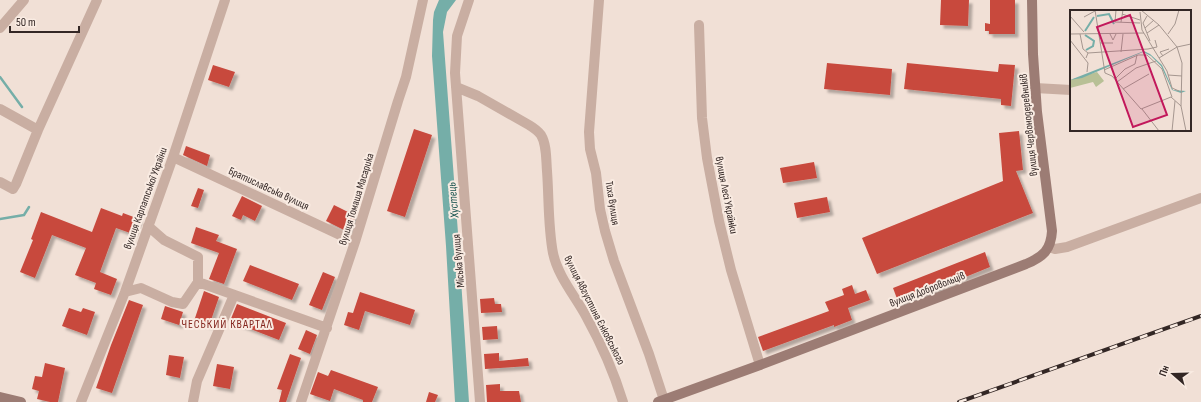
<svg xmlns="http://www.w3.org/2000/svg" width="1201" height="402" font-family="'Sofia Sans Condensed',sans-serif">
	<defs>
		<filter id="shadow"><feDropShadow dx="3.5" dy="3.5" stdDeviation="1" flood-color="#0004"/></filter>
	</defs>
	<rect width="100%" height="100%" fill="#f1e0d6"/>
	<path fill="#75aea8" d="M439 0H456L447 12 443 32 458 233 469 402H455L446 246 432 56 433 20 434 12Z"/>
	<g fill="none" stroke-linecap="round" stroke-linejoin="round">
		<path stroke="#75aea8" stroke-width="2.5" d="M0 77 22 107
			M0 219 24 215 29 207"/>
	</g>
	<path fill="#c8493d" filter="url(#shadow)" d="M941 0H969L968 26 940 25Z
		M990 0H1015V34H989V31H985V23L990 24Z
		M827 63 892 69 890 95 824 89Z
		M907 63 998 72 999 64 1015 65 1011 106 1001 105V99L904 89Z
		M213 65 235 72 229 87 208 80Z
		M414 129 432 135 405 217 387 211Z
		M1019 131 1023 170 1016 171 1033 213 877 274 862 238 1003 181 999 133Z
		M186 146 210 155 207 166 183 155Z
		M814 162 817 178 783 183 780 168Z
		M198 188 204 190 198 208 191 206Z
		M242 196 262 206 255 221 243 215 241 220 232 216Z
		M827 197 830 212 797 218 794 203Z
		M334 205 356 216 348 232 326 221Z
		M101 208 122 216 123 213 139 219 133 234 116 228 100 272 117 279 111 295 94 289 96 283 75 275 86 248 52 235 35 278 20 272 33 240 31 239 41 212 92 232Z
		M196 227 219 235 216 241 237 249 224 284 209 279 219 253 191 243Z
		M985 252 990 267 899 304 893 288Z
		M250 265 299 284 292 300 243 281Z
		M323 272 335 277 322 310 309 305Z
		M852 285 855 294 866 290 870 300 848 308 852 320 834 327V325L763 351 758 337 829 311 825 302 844 295 842 289Z
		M204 291 219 297 209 326 194 321Z
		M360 292 415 310 410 325 365 311 359 330 344 325 348 312 353 313Z
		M494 298 495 304H501L502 312 481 313 480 299Z
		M129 300 143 305 112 393 96 388 111 345Z
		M237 304 286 323 279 340 230 321Z
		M165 306 183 312 179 325 161 319Z
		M69 308 81 312 83 308 95 312 87 335 62 326Z
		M497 326 498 339 483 340 482 327Z
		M306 330 317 335 310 354 298 349Z
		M499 353V361L528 358 529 366 485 369 484 354Z
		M290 354 301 358 286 402H279L282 390 277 389Z
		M169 355 184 357 180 378 166 375Z
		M45 363 65 368 58 402H50L37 399 39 391 32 389 35 376 42 377Z
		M217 364 234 367 230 389 213 386Z
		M331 370 378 387 372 402H363V400L334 389 330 401 310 394 318 372 328 376Z
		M500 384V391H519L521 402H487L486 385Z
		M429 392 438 395 435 402H426Z"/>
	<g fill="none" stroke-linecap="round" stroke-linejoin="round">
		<path stroke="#c9aea2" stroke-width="10" d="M469 0 457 36 455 73 480 402
			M599 0 589 132 590 149 596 173 600 209 605 231 614 261 649 354 664 400
			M699 25 702 118 707 158 719 221 731 270 760 365
			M0 28 24 0
			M456 87 478 96 529 125C534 128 538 131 541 135 547 145 546 160 547 171 549 198 548 227 553 253 558 277 576 297 587 318 602 345 614 373 623 402
			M1035 88 1071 90
			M0 109 38 130
			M173 157 355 242
			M0 182 13 189 16 184 38 130 97 0
			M1049 247 1055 249 1067 247 1201 198
			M198 282 327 328
			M125 292 141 288 172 302 183 304 198 282V257L164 240 148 226
			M81 402 125 292 173 157 225 0
			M193 402 197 381 234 295
			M301 402 355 242 398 101 406 77 423 0"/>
		<path stroke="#9c7c74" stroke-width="10" d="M0 397 21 402
			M658 402 760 365 1026 264C1043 257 1051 250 1052 231L1037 112 1033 54 1032 0"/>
		<defs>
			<path id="rail" d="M959 402 1201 316"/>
		</defs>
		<use href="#rail" stroke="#332725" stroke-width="4"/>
		<use href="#rail" stroke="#f9ebe2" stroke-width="2.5" stroke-dasharray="8" stroke-linecap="butt"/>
	</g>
	<g text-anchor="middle" stroke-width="4" stroke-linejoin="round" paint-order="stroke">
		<g font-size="11" fill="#332725" stroke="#f9ebe2">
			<text transform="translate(1028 125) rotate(-96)" y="4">вулиця Червонодеревників</text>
			<text transform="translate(269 188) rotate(25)" y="4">Братиславська вулиця</text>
			<text transform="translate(727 195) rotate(79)" y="4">вулиця Лесі Українки</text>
			<text transform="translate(145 198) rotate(-70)" y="4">вулиця Карпатської України</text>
			<text transform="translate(356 199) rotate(-73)" y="4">вулиця Томаша Масарика</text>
			<text transform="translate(613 203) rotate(81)" y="4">Тиха вулиця</text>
			<text transform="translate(458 261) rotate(-95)" y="4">Міська вулиця</text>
			<text transform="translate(927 289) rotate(-21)" y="4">вулиця Добровольців</text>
			<text transform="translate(595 310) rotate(63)" y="4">вулиця Августина Єнковського</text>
		</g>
		<g font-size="12" font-style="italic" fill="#1a5550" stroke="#f9ebe2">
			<text transform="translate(453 200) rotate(-95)" y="4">Хустець</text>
		</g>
		<g font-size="12" letter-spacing="1" fill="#83251d" stroke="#f9ebe2">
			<text x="227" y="328">ЧЕСЬКИЙ КВАРТАЛ</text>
		</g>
	</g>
	<g transform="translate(1070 10)">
		<rect width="121" height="121" fill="#f1e0d6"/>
		<path d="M27 62 34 71 26 77 23 72 0 78V70Z" fill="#b8c096"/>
		<path d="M74 41 80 44 92 55 103 80 116 81 111 83 102 80 91 56 81 46 73 42 12 68 0 70Z" fill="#75aea8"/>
		<path fill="none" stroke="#75aea8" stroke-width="2" d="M27 6 39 4 44 14M15 21 24 7M15 25 24 31 23 36 16 40"/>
		<path fill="none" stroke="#a5968f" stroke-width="1" d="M25 0 35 63 42 66 71 99 101 87 111 96M46 0 45 12 70 13M71 0 89 15 107 37 89 48M70 2 72 20 97 61 102 78 109 81M52 4 70 10M0 6 14 22M77 6 73 13 80 31M14 7 25 1M51 12 53 0M75 18 84 10M77 23 89 15M0 24 74 23M10 24 13 39 18 43M40 24 43 30 46 24M98 24 105 14 109 0M0 30 18 53 17 62M30 33H43M51 42 53 24M93 46 90 42 99 39M16 48 18 43 78 39 87 37 85 30M34 60 68 45H77L92 59 102 87M98 65 112 66M45 69 55 59 65 54 67 45M47 72 66 58 86 51M53 79 79 64M72 99 89 121M102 121 105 91M116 121 111 96 112 53 107 37 121 34"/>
		<path fill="#c2185b" fill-opacity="0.15" stroke="#c2185b" stroke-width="2" d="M60 5 97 105 63 117 27 17Z"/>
		<rect width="121" height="121" fill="none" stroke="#332725" stroke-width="2"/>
	</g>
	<g transform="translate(1173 374) rotate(290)" stroke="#f9ebe2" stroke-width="3" paint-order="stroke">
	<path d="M0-3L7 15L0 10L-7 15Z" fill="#332725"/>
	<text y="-6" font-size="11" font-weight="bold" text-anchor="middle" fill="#332725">Пн</text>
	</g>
	<path d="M10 26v6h69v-6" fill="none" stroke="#332725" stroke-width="2"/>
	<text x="16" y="26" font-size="12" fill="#332725" stroke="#f9ebe2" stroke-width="3" paint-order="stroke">50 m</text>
</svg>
